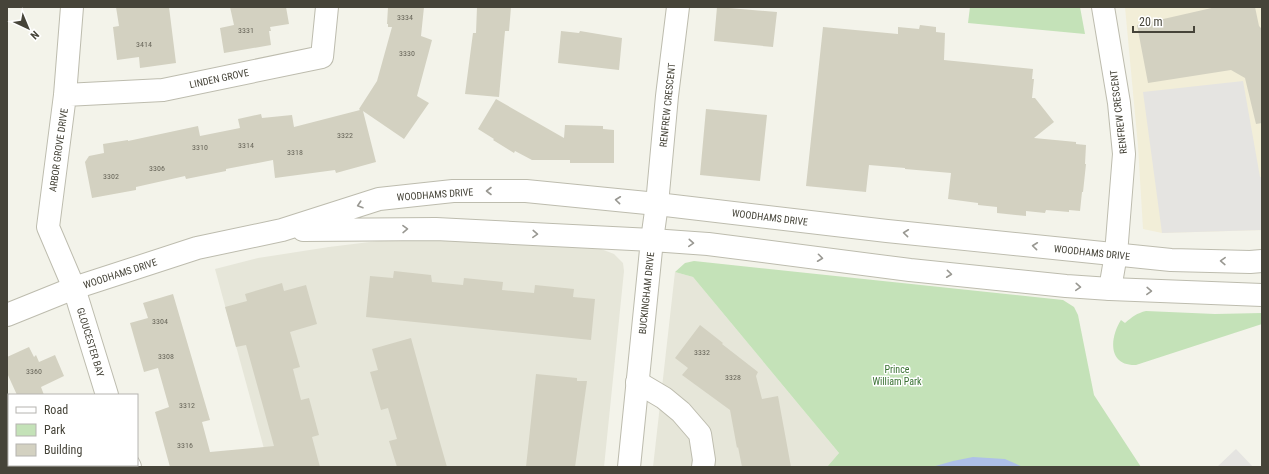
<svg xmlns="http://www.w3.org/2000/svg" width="1269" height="474" font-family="'Roboto Condensed',sans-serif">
	<rect width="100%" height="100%" fill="#f3f3ea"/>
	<path fill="#e6e6d9" d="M436 238 525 239 601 249 614 254 623 263 624 271 604 467H269L215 269 258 258 329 247 378 241Z
		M675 272 693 277 839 453 827 467H653Z"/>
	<path fill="#f2eed8" d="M1125 7H1262V230L1162 233 1143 229 1138 146Z"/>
	<path fill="#c4e2b8" d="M970 7H1004L1008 8 1014 7H1080L1085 34 968 23Z
		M694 261 1063 300 1074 307 1078 315 1094 395 1141 467H827L839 453 693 277 675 272 685 263Z
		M1146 311 1215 314 1262 313V324L1136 365C1107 366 1110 337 1121 320L1125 323C1132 317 1137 313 1146 311Z"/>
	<path fill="#e5e4e1" d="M1243 81 1260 177H1262V230L1162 233 1143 92Z
		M1236 449 1253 467H1217Z"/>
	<path fill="#aec0e8" d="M973 457 1005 459 1023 467H932L953 461Z"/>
	<path fill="#d3d1c1" d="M116 7H169L176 63 140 68 139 57 117 60 113 27 119 26Z
		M230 7H286L289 24 270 27 271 31H269L271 45 224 53 220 28 234 25Z
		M388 7H424L421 36 432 40 417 96 429 103 404 139 363 111 376 162 336 173 335 170 275 178 273 160 226 169V171L186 179 185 176 136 187V190L92 198 85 162 89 156 104 153 103 144 128 140V141L198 126 200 136 240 128 238 119 261 114 262 118 292 115 294 127 360 110 359 109 377 81 392 27H388V24H387Z
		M477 7H511L509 31H505L499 97 465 94 473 33H476Z
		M717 7 777 12 773 47 714 41Z
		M1216 7H1255L1259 26 1262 29V123L1256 124 1245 78 1231 70 1148 83 1137 25Z
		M920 25 936 27V32L945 33 944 60 1033 69 1032 79H1034L1032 98H1035L1054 122 1034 138 1076 142V144L1086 145 1085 164H1086L1083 192H1082L1080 211 1069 210V212L1046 210 1045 213 1026 211V216L997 213V207L978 205V203L948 199 951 173 905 169V168L869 165 866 192 806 186 823 27 898 34V27L919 29Z
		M561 31 579 33 580 31 622 38 619 70 558 63Z
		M496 99 564 138 565 125 603 126V129L614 130V163H570V160H532L515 151 514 153 493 140 494 139 478 129Z
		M706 109 767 115 760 181 700 175Z
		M394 271 431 275 432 282 463 285 464 278 503 282 502 290 534 293 535 285 574 289 573 297 595 299 591 340 366 317 370 276 393 278Z
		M282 283 284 291 306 285 317 324 290 332 300 367 293 369 301 400 309 398 319 435 312 437 320 467H170L155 412 169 407 158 368 144 372 130 323 148 318 143 303 173 294 210 420 202 422 210 452 274 446 246 345 236 347 225 307 247 301 245 294Z
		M700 325 723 343 722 344 758 372 756 376 762 399 778 396 791 467H742L738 447 737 448 730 410 682 375 688 368 675 358Z
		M411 338 435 425 447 467H397L389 441 397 439 388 408 381 410 370 372 378 370 372 349Z
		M29 347 34 357 36 355 39 362 55 355 64 376 41 387 44 395H17L7 373V357Z
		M536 374 577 378V381H587L575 467H526Z"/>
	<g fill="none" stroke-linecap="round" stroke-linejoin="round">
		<defs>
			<path id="minor" d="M72 7 65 95 48 227 74 288 107 395
				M1103 7 1119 103 1124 154 1116 254 1110 289
				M65 95 163 90 322 57 327 7
				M652 240 657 204 667 96 678 7
				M637 382 664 398 681 412 700 434 704 460 703 467
				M129 465 130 467"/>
			<path id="tertiary" d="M303 230 436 229 652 240 708 244 910 270 1066 286 1110 289 1262 295
				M7 315 74 288 197 248 282 230 379 199 453 191H526L657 204 887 231 1171 260 1250 262 1262 261
				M629 467 652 240"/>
		</defs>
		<use href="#minor" stroke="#bdbcae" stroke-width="24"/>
		<use href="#tertiary" stroke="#bdbcae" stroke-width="24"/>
		<use href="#minor" stroke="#fff" stroke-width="22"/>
		<use href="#tertiary" stroke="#fff" stroke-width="22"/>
	</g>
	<defs><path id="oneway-chevron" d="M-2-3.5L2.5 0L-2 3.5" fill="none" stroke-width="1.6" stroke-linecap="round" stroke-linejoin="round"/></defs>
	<g stroke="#999892">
		<use href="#oneway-chevron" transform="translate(489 191) rotate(-180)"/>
		<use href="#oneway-chevron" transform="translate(618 200) rotate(-174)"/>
		<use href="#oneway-chevron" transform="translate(360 205) rotate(162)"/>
		<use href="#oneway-chevron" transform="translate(405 229) rotate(-1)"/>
		<use href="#oneway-chevron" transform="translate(906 233) rotate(-174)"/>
		<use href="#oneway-chevron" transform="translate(535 234) rotate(3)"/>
		<use href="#oneway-chevron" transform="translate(691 243) rotate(4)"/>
		<use href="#oneway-chevron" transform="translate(1035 246) rotate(-174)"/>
		<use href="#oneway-chevron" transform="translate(820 258) rotate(7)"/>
		<use href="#oneway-chevron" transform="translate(1223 261) rotate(-178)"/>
		<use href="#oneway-chevron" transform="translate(949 274) rotate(6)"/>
		<use href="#oneway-chevron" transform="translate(1078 287) rotate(4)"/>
		<use href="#oneway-chevron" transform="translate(1149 291) rotate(2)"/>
	</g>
	<g text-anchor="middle" stroke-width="3" stroke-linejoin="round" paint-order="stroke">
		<g font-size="8" fill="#69675b">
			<text x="405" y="20">3334</text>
			<text x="246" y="33">3331</text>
			<text x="144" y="47">3414</text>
			<text x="407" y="56">3330</text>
			<text x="345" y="138">3322</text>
			<text x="246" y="148">3314</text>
			<text x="200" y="150">3310</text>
			<text x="295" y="155">3318</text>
			<text x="157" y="171">3306</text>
			<text x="111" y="179">3302</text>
			<text x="160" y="324">3304</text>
			<text x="702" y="355">3332</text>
			<text x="166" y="359">3308</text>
			<text x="34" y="374">3360</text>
			<text x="733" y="380">3328</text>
			<text x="187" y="408">3312</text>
			<text x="185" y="448">3316</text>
		</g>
		<g font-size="10" fill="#464439" stroke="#fff">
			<text transform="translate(219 78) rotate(-12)" y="4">LINDEN GROVE</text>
			<text transform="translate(667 105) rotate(-84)" y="4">RENFREW CRESCENT</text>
			<text transform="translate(1118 112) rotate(-97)" y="4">RENFREW CRESCENT</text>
			<text transform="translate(58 150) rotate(-82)" y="4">ARBOR GROVE DRIVE</text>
			<text transform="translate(435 194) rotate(-4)" y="4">WOODHAMS DRIVE</text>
			<text transform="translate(770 217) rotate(7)" y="4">WOODHAMS DRIVE</text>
			<text transform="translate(1092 252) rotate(6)" y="4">WOODHAMS DRIVE</text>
			<text transform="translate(120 273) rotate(-18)" y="4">WOODHAMS DRIVE</text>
			<text transform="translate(646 293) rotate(-84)" y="4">BUCKINGHAM DRIVE</text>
			<text transform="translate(91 342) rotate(73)" y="4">GLOUCESTER BAY</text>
		</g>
		<g font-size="10" fill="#3a7133" stroke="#fff">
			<text x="897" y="373">Prince<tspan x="897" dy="12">William Park</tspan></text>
		</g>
	</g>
	<rect width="1269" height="474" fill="none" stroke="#464439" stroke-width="16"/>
	<rect x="8" y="394" width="130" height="72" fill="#ffffff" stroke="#b5b4b0"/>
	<rect x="16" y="407" width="20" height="6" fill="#ffffff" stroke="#b5b4b0"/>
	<text x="44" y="414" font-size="12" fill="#464439">Road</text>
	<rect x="16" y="424" width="20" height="12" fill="#c4e2b8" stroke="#b5b4b0"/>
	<text x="44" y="434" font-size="12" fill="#464439">Park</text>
	<rect x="16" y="444" width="20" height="12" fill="#d3d1c1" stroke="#b5b4b0"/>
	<text x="44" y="454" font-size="12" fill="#464439">Building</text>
	<g transform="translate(28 28) rotate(136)" stroke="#ffffff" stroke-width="3" paint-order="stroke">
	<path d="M0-3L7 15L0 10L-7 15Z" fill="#464439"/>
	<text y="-6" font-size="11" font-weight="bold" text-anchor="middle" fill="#464439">N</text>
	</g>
	<path d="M1133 26v6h61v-6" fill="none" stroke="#464439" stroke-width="2"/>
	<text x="1139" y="26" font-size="12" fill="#464439" stroke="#ffffff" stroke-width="3" paint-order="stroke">20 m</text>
</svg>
